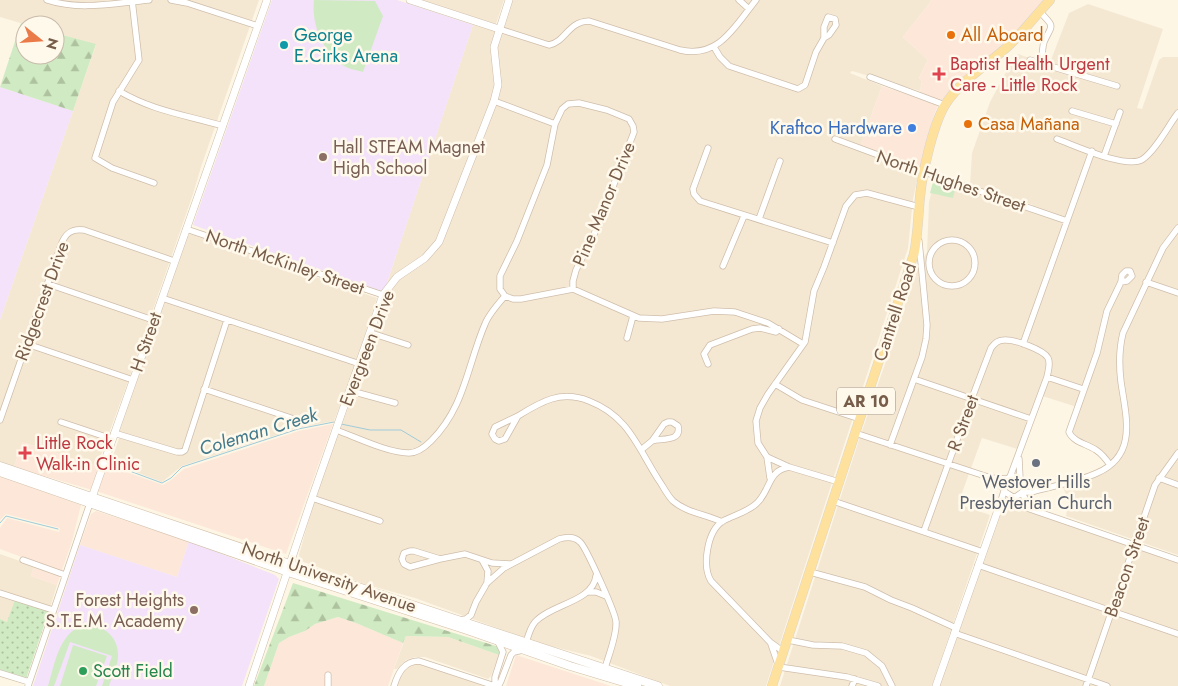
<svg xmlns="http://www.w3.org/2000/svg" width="1178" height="686" font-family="Jost,sans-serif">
	<defs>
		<pattern id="forest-firs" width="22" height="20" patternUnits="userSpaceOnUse" patternTransform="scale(1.25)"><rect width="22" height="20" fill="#d0ebc3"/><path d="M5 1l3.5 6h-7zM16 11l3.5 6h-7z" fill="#aec2a0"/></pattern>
		<pattern id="park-dots" width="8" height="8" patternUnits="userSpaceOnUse" patternTransform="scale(1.25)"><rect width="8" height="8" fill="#d0ebc3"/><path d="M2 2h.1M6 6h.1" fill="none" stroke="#aec2a0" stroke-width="1.8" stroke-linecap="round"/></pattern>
	</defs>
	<rect width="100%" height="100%" fill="#fdf6e5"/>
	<path fill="#f5e8d3" d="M0 0H259L201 167 193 194 129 379 97 466 22 442 13 470 0 466V320L96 45 55 33V25H27L0 17Z
		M422 0H504L496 24Z
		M513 0H932L903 37 928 60 919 78 922 81 920 91 852 71 850 73 882 86 860 147 920 167 913 199 908 248 766 686H670L591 656 538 643 415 598 364 584 301 561 299 555 317 490 353 395 388 294 384 292 473 25 502 33Z
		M1088 4 1163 29 1137 108 1142 109 1159 60 1163 57H1178V555L1066 516 1068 502 1063 486 1110 465 1104 457 1070 435 1077 407 1039 395 1020 450 982 438 958 504 990 515 932 686H780L858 443 918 267 927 252 929 202 934 181 1032 209 1033 205 970 185 972 153 990 102 1013 59 1018 54 1049 65 1069 13Z
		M190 234 377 298 356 363 334 421 298 428 182 466 162 482 128 469 109 467 121 433 118 432 187 237Z
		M1017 505 1029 508 1178 560V686H936L1001 509Z
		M0 554 34 566 31 576 57 585 49 611 7 622 0 619Z
		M406 636 448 637 499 655 491 676 488 679 425 657H415L406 660 397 669H394Z
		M420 663 464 677 484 686H397L402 672 412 664Z"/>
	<path fill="#fde7d9" d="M932 0H1050L945 105 921 95 920 91 922 81 919 78 928 60 903 37Z
		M882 86 938 105 934 115 920 167 860 147Z
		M333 424 286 554 99 492 14 467 22 442 97 466 107 472H126L163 485 171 480 184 469 299 431Z
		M0 476 81 505 72 541 57 585 31 576 35 562 0 549V528L7 518 59 532 60 528 6 514 0 520Z
		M96 511 189 541 177 577 80 545 91 514Z
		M338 617 356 623 403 643 388 686H264L279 643 289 637 305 631 315 624Z
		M516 655 611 686H506Z"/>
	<path fill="#f3e2f9" d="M272 0H397L473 25 384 292 193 225Z
		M0 87 73 111 0 320Z
		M189 541 275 575 279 579 242 686H33L80 545 177 577Z"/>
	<path fill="url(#forest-firs)" d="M21 23 27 25H25V55H55V33L96 44 73 111 0 87Z
		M293 583 499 647V655L448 637 406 636 403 643 356 623 338 617 315 624 305 631 289 637 279 643 264 686H254Z"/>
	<path fill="url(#park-dots)" d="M15 600 49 611 26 679 0 671V619L7 622Z"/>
	<path fill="#d0ebc3" d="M314 0 375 1 383 16 363 72C357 70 349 69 344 66 323 53 311 24 314 0Z
		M933 182 956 187 953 198 930 193Z
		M85 625C103 624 119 637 118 656 118 666 112 676 109 686H102L112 656 70 642 54 686H48C55 664 59 631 85 625Z
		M73 645 107 656 96 686H60Z"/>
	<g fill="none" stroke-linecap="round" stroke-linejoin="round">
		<path stroke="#9fcbd9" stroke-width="1" d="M341 424 370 430H401L421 442
			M107 470H127L162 483 171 478 182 467 298 429 334 422
			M0 523 6 516 58 529"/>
		<defs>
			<path id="minor" d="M47 0C80 11 115 3 149 0
				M132 0 139 60 113 102 95 158 112 168 154 183
				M171 0 187 3 258 26
				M739 0 749 9
				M1039 11C1056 28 1052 24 1044 42 1042 49 1042 56 1042 63
				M828 17 835 19 836 25 829 35 824 38V27Z
				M499 29 549 45C567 41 567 22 589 21L680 50C719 59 735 26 756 0
				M714 47 720 57 729 66 798 89 805 85 816 52 824 38
				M1030 60 1117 86
				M870 77 945 105
				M119 91C153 111 186 115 223 126
				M494 101 555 124
				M1072 111 1116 124
				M835 139 924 172 1067 221
				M1057 139C1074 145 1127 170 1143 159 1156 150 1168 126 1178 113
				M708 148 693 189 694 194 700 201 833 243
				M1104 156 1120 112
				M759 219 780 161
				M186 229 383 295
				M929 263a23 23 0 1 1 46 0a23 23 0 1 1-46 0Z
				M723 266 744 216
				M1126 271H1130L1132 276 1127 281 1121 282 1122 275Z
				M1146 282 1178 293
				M48 284 153 320
				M573 289V281L576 270 597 228 634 132 633 126 629 119 607 110 579 103 568 104 562 109 555 124 547 165 517 241 500 276V289L505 296 513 299H521L573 289 639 318 662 319 714 311 735 312 768 323 803 344
				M162 298 360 364
				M371 333 408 345
				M627 338 633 316
				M27 344 133 380
				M1023 344 1092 151
				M708 364 704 354 710 345 752 329 760 328 776 332 779 329
				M1047 377 1083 389
				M914 379 1031 419
				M775 384 802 400 860 419
				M204 389 291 418
				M351 391 395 403
				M518 416C542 401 561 390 589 401 628 416 637 446 658 479 663 486 667 495 673 501 687 513 706 514 722 522
				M518 416 505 439 499 441 495 439 492 434 495 427Z
				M0 420 61 245C65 234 71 228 84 230L174 261
				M61 422 112 439
				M668 422H672L678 426C682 442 662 438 652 441L664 424Z
				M336 430C356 437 388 453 409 453 418 453 425 447 431 441 465 407 467 366 485 324 489 314 497 305 505 296
				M114 433 177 452H182L185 450 227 320
				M855 433 991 478 1007 479
				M890 445 922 357 926 339 927 325 919 241
				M641 450 652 441
				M767 457 770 478
				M1019 459 1020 478
				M1110 465C1106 459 1102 454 1096 450 1087 444 1073 442 1069 432L1097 353 1107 311 1121 282
				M991 478 1003 488
				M1159 478 1178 485
				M839 482 789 467 767 457 758 443 756 421 760 408 768 394 805 342 814 291 824 267 846 206 855 195 867 193 919 207
				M1024 483 1032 487 1041 488
				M1023 492H1031C1053 486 1077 482 1097 473 1138 455 1126 417 1121 382 1119 366 1119 349 1123 333L1163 248 1178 228
				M1022 493 1028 504 1032 509
				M1014 497 1021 506 1178 560
				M312 498 380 521
				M833 501 983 552
				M999 507C1007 500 1019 497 1024 490L1023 481 1013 476C1005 478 1002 484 1005 492L1013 497
				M999 507 1004 491
				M924 531 972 398 991 348C995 343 998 340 1004 340 1014 339 1044 350 1048 358 1051 364 1048 371 1047 377L1010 477
				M440 559 410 567 404 564 402 559 404 553 410 551H414L440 559 465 554 492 563 510 564
				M23 560 65 575
				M482 560 488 571 487 583
				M978 565 1178 634
				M810 572 865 587 891 600 912 608 956 628
				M588 592H596L606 596
				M0 593 53 610
				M459 620 466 619 471 615 476 602 487 583 504 568 559 539C566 537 574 536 580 542 586 547 616 614 616 622 617 636 608 657 604 671
				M954 633 1107 686
				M788 640 813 645 842 646 866 653 882 666 892 686
				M526 643C528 636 530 628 535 622 551 604 593 602 596 576
				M771 644 779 667 847 677 878 686
				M784 652 770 642 711 581C702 566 707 531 723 521 734 515 748 512 757 503 771 490 767 471 789 467
				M0 673 29 682
				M28 686 90 503
				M328 686V675
				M394 686C398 673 404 661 419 661L495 686
				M495 686 499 685 501 681 511 655 514 652 523 650
				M495 686V677L503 652 497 640
				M852 686 855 679
				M1086 686 1155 485 1178 453"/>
			<path id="tertiary" d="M410 0 499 29
				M90 503 267 0
				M249 686 312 498 383 295 397 277 425 258 439 242 494 101 498 85 494 47 509 0
				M936 686 999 507"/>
			<path id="secondary" d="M0 466 331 578 658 686
				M0 472 288 572 467 630 570 666 637 686"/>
			<path id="primary" d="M772 686 914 254C918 235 918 216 920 197 922 174 933 125 945 105 959 82 986 66 1006 48 1022 34 1035 16 1050 0"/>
		</defs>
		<use href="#minor" stroke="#cfbeab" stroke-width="7"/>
		<use href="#tertiary" stroke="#cfbeab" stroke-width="8"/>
		<use href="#secondary" stroke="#d2bfa8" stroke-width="9"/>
		<use href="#primary" stroke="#dcd5d0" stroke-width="10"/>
		<use href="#minor" stroke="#fff" stroke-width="5.5"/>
		<use href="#tertiary" stroke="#fff" stroke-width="7"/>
		<use href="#secondary" stroke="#fff" stroke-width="8"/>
		<use href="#primary" stroke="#fde19c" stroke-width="9"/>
	</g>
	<g fill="#e8710a" stroke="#fff9ec" stroke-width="2">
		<circle cx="951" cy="35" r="5"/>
		<circle cx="968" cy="124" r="5"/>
	</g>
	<circle fill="#0f9aa8" stroke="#fff9ec" stroke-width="2" cx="284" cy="45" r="5"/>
	<g fill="#e0444e" stroke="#fff9ec" stroke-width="2">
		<path d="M936.5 66.5h5v5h5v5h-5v5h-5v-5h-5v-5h5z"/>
		<path d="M22.5 445.5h5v5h5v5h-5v5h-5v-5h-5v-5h5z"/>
	</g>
	<circle fill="#3f7fe0" stroke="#fff9ec" stroke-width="2" cx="912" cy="128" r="5"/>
	<g fill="#8d6e63" stroke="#fff9ec" stroke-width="2">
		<circle cx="323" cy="157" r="5"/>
		<circle cx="194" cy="610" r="5"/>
	</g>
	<circle fill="#6b7280" stroke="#fff9ec" stroke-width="2" cx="1036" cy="463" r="5"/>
	<circle fill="#2e9e5b" stroke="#fff9ec" stroke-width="2" cx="83" cy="671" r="5"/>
	<g text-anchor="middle" stroke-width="5" stroke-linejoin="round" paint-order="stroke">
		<rect fill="#fff9ec" stroke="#a08c7a" stroke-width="1" x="837" y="387.5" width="58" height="27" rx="4"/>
		<g font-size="16" font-weight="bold" fill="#775d49">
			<text x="866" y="407">AR 10</text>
		</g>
		<g font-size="18" fill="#0d838f" stroke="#fff9ec" text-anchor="start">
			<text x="294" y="41">George<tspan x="294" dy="21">E.Cirks Arena</tspan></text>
		</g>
		<g font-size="18" fill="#c56008" stroke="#fff9ec" text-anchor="start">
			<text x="961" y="41">All Aboard</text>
			<text x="978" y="130">Casa Mañana</text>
		</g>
		<g font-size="18" fill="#be3a42" stroke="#fff9ec" text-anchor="start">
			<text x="950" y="70">Baptist Health Urgent<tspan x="950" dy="21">Care - Little Rock</tspan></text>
			<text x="36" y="449">Little Rock<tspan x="36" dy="21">Walk-in Clinic</tspan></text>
		</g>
		<g font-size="18" fill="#366cbe" stroke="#fff9ec" text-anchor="end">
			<text x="902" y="134">Kraftco Hardware</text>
		</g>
		<g font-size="18" fill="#785e54" stroke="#fff9ec" text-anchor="start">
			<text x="333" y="153">Hall STEAM Magnet<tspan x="333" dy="21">High School</tspan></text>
			<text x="184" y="606" text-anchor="end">Forest Heights<tspan x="184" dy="21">S.T.E.M. Academy</tspan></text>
		</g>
		<g font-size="18" fill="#775d49" stroke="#fff9ec">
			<text transform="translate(951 181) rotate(19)" y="6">North Hughes Street</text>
			<text transform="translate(604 204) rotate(-67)" y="6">Pine Manor Drive</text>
			<text transform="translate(285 262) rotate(19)" y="6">North McKinley Street</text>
			<text transform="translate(42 301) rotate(-70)" y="6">Ridgecrest Drive</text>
			<text transform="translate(895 312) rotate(-72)" y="6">Cantrell Road</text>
			<text transform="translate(146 342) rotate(-71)" y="6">H Street</text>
			<text transform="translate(367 348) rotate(-69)" y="6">Evergreen Drive</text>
			<text transform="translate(963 423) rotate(-70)" y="6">R Street</text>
			<text transform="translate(1127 567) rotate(-71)" y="6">Beacon Street</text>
			<text transform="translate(329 577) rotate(19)" y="6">North University Avenue</text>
		</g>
		<g font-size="18" fill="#5b616d" stroke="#fff9ec">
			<text x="1036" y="488">Westover Hills<tspan x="1036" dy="21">Presbyterian Church</tspan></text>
		</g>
		<g font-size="18" fill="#27864d" stroke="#fff9ec" text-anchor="start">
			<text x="93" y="677">Scott Field</text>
		</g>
		<g font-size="19" font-style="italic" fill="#42798b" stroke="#fff9ec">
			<text transform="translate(258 431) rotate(-17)" y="7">Coleman Creek</text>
		</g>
	</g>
	<g transform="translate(40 40) rotate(107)"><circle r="24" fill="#fff9ec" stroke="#c9bbab"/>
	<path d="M0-4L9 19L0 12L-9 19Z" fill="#ea7a48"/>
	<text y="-8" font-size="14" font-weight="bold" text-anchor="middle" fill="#775d49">N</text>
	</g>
</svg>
